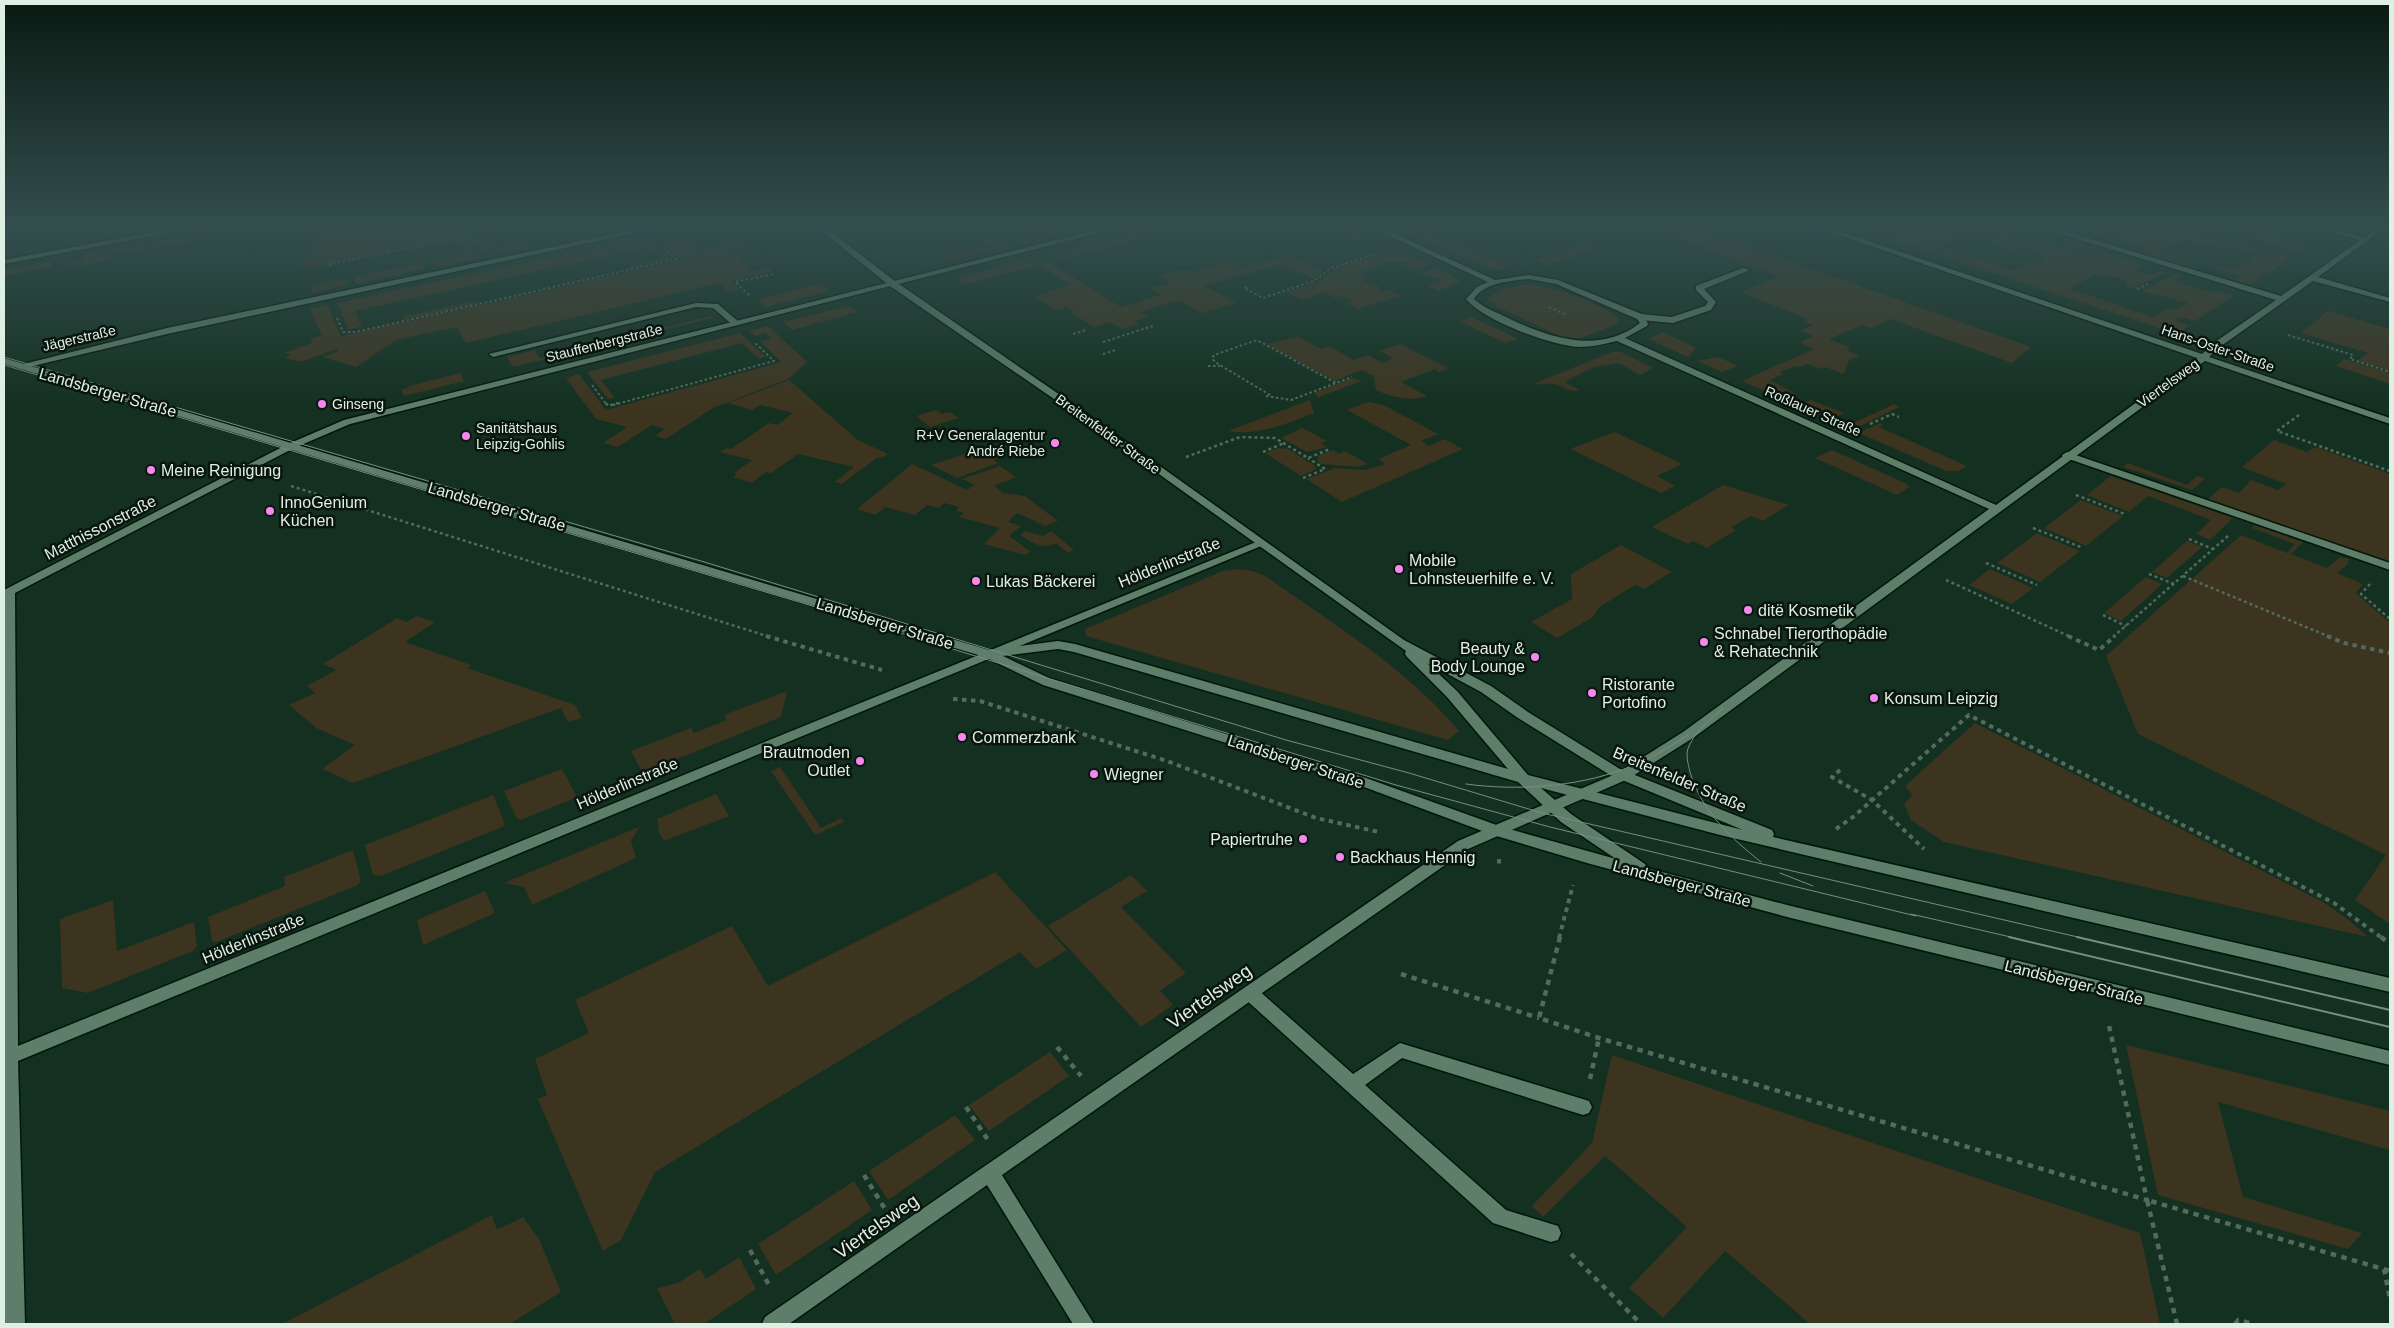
<svg xmlns="http://www.w3.org/2000/svg" width="2394" height="1328" font-family="Helvetica,sans-serif">
	<rect width="100%" height="100%" fill="#133020"/>
	<path fill="#3d341f" d="M124 224H129L130 227 147 224 174 226 125 234Z
		M308 224H345L350 229 373 224H457L466 236 305 268 302 262 313 255 311 250 319 247Z
		M477 224H535L483 235Z
		M1166 224H1198L1064 259 1054 253Z
		M1335 224H1340L1367 237 1354 241 1340 232 1304 239 1296 235Z
		M1639 224H1685L2031 347 2012 363 1891 319 1870 328 1862 325 1829 339 1850 348 1846 350 1860 356 1849 360 1844 374 1825 367 1821 369 1808 364 1799 367 1795 366 1780 372 1783 374 1770 380 1798 395 1781 399 1742 381 1814 349 1800 342 1813 336 1800 331 1813 325 1803 322 1808 319 1741 292 1780 277Z
		M1846 224H1874L1889 229 1901 224H1987L2014 233 2024 229 2029 230 1999 243 1992 241 1996 239 1965 233 1939 246 2012 270 2027 263 2033 265 2046 259 2036 255 2039 254 2037 252 2022 247 2013 250 2005 247 2039 233 2044 235 2035 239 2064 248 2074 244 2082 246 2073 251 2089 256 2099 251 2143 265 2134 270 2152 275 2162 271 2166 272 2134 288 2126 286 2128 285 2124 283 2127 281 2105 274 2102 276 2095 274 2070 289 2153 317 2168 309 2174 310 2188 303 2143 291 2175 274 2181 276 2173 281 2212 293 2216 291 2233 296 2195 321 2181 317 2175 320 2189 325 2182 331 2164 330Z
		M2102 224H2166L2291 258 2247 286 2232 282 2242 277 2211 267 2215 265 2236 270 2259 253 2237 248 2234 250 2182 240 2164 252 2174 255 2169 259 2198 267 2192 270 2139 253 2148 248 2082 230 2087 227 2092 229Z
		M2196 224H2247L2274 231 2266 238 2306 248 2301 252Z
		M973 225 1007 247 995 250 983 241 986 237 969 226Z
		M1417 226 1500 262 1513 266 1499 270 1488 268 1402 230Z
		M230 227 232 233 153 248 152 242Z
		M1052 227 1062 233 1023 243 1016 239 1019 234 1023 236Z
		M665 233 670 238 681 235 698 251 737 242 744 248 731 251 753 271 769 267 774 271 731 281 740 290 729 292 719 283 466 343 456 327 396 340 356 367 323 357 339 351 336 349 301 362 285 358 291 355 284 353 312 343 310 339 324 335 321 334 310 309 327 305 341 336 681 260 663 243 669 241 666 238 660 239 656 235Z
		M486 237 494 248 527 241 532 247 488 256 475 240Z
		M463 238 478 258 436 267 432 260 465 253 456 241 433 244Z
		M637 239 640 242 651 239 672 259 631 268 628 266 661 259 649 247 355 311 362 326 349 330 337 303Z
		M141 244 142 250 111 255 104 258 109 260 71 267 70 262 85 260V254Z
		M1584 244 1593 247 1580 255 1547 265 1534 260Z
		M984 246 991 251 951 261 942 255Z
		M1396 250 1430 265 1415 270 1407 267 1409 264C1392 256 1369 270 1359 273L1367 278 1361 280 1380 287 1377 289 1383 292 1389 290 1399 295 1414 292 1318 321 1357 309 1346 303 1353 301 1343 296 1335 298 1325 292 1302 300 1287 292 1318 282 1336 268Z
		M1288 255 1323 272 1314 279 1283 264 1214 283 1204 286 1236 303 1202 313 1179 300 1140 312 1148 317 1135 321 1139 324 1123 329 1110 322 1094 327 1070 312 1074 311 1067 307 1056 310 1034 296 1071 285 1039 265 1048 262 1121 307 1161 295 1151 288 1170 283 1160 276 1186 269 1193 272 1229 262 1240 268Z
		M52 260V267L4 276 5 269Z
		M1025 260 1035 266 964 285 958 281 960 277Z
		M421 263 425 269 357 284 353 277Z
		M1437 268 1462 281 1438 291 1428 286 1440 282 1441 280 1421 273Z
		M345 278 348 285 313 293 310 286Z
		M820 283 829 291 765 307 758 299Z
		M1528 284C1547 286 1610 304 1619 320L1615 325 1581 338H1573L1558 335 1497 307 1488 299 1490 296 1503 289Z
		M473 301 475 304 404 320 402 317Z
		M849 306 857 312 792 330 783 322Z
		M2328 311 2390 329V371L2357 361 2368 353 2301 333Z
		M710 316 712 318 513 367 507 357 535 350 540 358Z
		M1472 317 1518 339 1505 343 1459 321Z
		M768 326 807 362 788 379 713 408 666 439 655 436 665 429 652 425 618 447 603 443 627 427 596 419 566 378 579 374 606 410 781 362 761 342 772 338 765 333 755 336 749 331Z
		M1663 332 1696 348 1688 357 1648 339Z
		M740 333 766 357 759 359 742 343 601 380 615 398 608 399 587 372Z
		M1299 337 1321 349 1329 346 1354 360 1368 355 1382 363 1393 358 1380 351 1400 344 1448 368 1439 372 1435 369 1401 382 1427 396C1411 402 1391 397 1376 390L1374 376 1361 370 1335 381 1266 344Z
		M1612 352H1621L1653 368 1640 375 1619 363 1594 367 1566 381V383L1580 390C1569 394 1564 385 1553 384 1546 383 1540 385 1533 384Z
		M1718 357 1738 366 1722 372 1697 361Z
		M2344 359 2390 373V384L2336 366Z
		M460 373 464 381 404 396 401 390 410 387 409 386Z
		M1353 378 1361 381 1319 397 1313 393Z
		M789 380 858 440 888 454 881 458 878 457 842 484 835 482 854 467 798 454 771 473 766 472 752 483 733 477 737 474 734 473 752 460 720 452 726 448 731 449 769 423 777 425 793 413 760 405 752 410 728 403Z
		M1310 400 1314 413C1287 424 1257 436 1228 431Z
		M1811 400 1844 413 1830 420 1802 407 1801 404Z
		M1368 402 1384 405 1438 434 1421 441 1429 446 1444 439 1463 449 1342 502 1306 479 1335 468 1366 470 1385 464 1378 459 1411 445 1347 410Z
		M1894 404 1899 407 1854 429 1845 427Z
		M936 410 942 414 950 412 959 418 930 427 916 416Z
		M1880 423 1883 425 1879 427 1967 466 1958 471H1946L1859 433Z
		M1302 428 1327 441 1321 443 1327 447 1307 452 1281 438Z
		M1615 432 1682 464 1657 476 1675 486 1661 493 1570 449Z
		M2274 440 2307 452 2316 447 2390 474V562L2207 500 2222 487 2239 493 2251 480 2278 490 2286 484 2242 467Z
		M992 445 997 449 989 452 998 458 994 460 998 463 957 478 931 465Z
		M1278 448 1288 449 1314 465 1316 469 1301 476 1265 453Z
		M1333 450 1339 454 1345 451 1368 464 1358 467 1321 464 1317 461 1319 455Z
		M1832 450 1907 484 1909 487 1897 495 1815 458Z
		M2128 463 2187 485 2197 476 2205 479 2192 490 2123 467Z
		M912 464 967 490 975 485 962 479 1000 466 1016 477 994 486 1003 493 1025 496 1058 521 1045 526 1017 513 1008 522 1021 526 1009 536 1031 552 1025 555 984 544 1000 528 959 517 964 513 956 511 959 507 944 503 939 508 927 505 915 515 885 507 875 515 857 509Z
		M2111 476 2221 514 2233 518 2210 540 2196 534 2211 520 2148 496 2129 512 2087 495Z
		M1723 485 1789 505 1763 521 1751 516 1731 527 1736 530 1707 548 1693 541 1688 544 1652 527Z
		M2081 500 2123 516 2086 546 2044 528Z
		M2254 525 2303 542 2291 554 2327 568 2340 557 2349 559 2347 565 2337 573 2363 584 2356 593 2390 623V924L2355 900 2386 855 2138 734 2106 656 2241 535 2287 553 2295 544 2252 528Z
		M1025 531 1043 536 1051 531 1074 550 1068 553 1056 543C1042 550 1033 543 1020 535Z
		M2037 533 2080 551 2040 582 1997 563Z
		M2187 541 2202 547 2167 578 2152 572Z
		M1621 545 1672 572 1644 589 1635 585 1598 608 1593 617 1557 638 1531 622 1572 599 1571 574Z
		M1238 569 1253 571 1267 577C1333 624 1407 668 1459 731L1448 740 1086 636 1085 629 1223 571Z
		M1990 569 2033 588 2012 604 1969 585Z
		M2146 577 2162 584 2121 621 2104 613Z
		M416 616 435 622 405 642 471 665 467 668 575 705 582 718 568 722 561 708 353 783 322 769 355 745 316 728 289 705 315 693 307 686 336 670 323 664 397 618 407 622Z
		M787 691 781 717 648 771 641 770 631 751 691 728 694 733 727 720 724 715Z
		M1975 723 2323 902 2350 921 2368 937 1944 842 1911 820 1904 804 1912 795 1905 786Z
		M780 767 821 828 841 818 844 822 815 835 771 771Z
		M562 769 577 797 521 820 517 819 504 791Z
		M716 794 729 816 664 841 659 833 657 819Z
		M493 795 505 824 502 827 381 876 373 875 365 845Z
		M639 827 631 841 636 858 532 905 524 887 504 883Z
		M353 850 361 881 356 886 216 942 212 941 208 917 285 886 284 877Z
		M995 872 1067 950 1036 969 1020 952 655 1172 621 1240 603 1251 538 1099 547 1095 535 1059 589 1033 575 1000 732 926 768 986Z
		M1131 875 1147 891 1121 907 1186 973 1160 991 1173 1005 1141 1027 1048 926Z
		M485 891 495 913 423 945 417 920Z
		M113 900 117 951 194 922 197 946 193 951 88 993 62 988 60 919Z
		M2126 1045 2390 1111V1150L2218 1102 2243 1197 2362 1233 2348 1249 2158 1195Z
		M1050 1052 1069 1076 989 1131 969 1105Z
		M1612 1055 2140 1233 2160 1324H1810L1725 1251 1663 1318 1629 1288 1687 1227 1605 1156 1543 1217 1532 1206 1592 1143Z
		M955 1115 975 1140 888 1200 869 1171Z
		M854 1181 872 1210 776 1275 758 1244Z
		M492 1215 497 1230 523 1217 539 1239 561 1292 510 1324H282Z
		M739 1257 756 1289 704 1324H675L657 1288 678 1283 700 1269 706 1279Z"/>
	<g fill="none" stroke-linecap="round" stroke-linejoin="round">
		<defs>
			<path id="lane" d="M2301 224H2314L2371 240 2367 242Z
				M1743 268 1750 270 1704 289 1716 302 1711 310 1673 323 1641 320 1637 317 1641 314 1672 317 1705 306 1708 302 1696 290V286Z
				M696 303 718 304 741 324 734 326 713 308 696 307 493 357 489 354Z
				M2067 452 2390 563V570L2063 457 2062 455Z
				M1250 986 1256 988 1353 1074 1400 1043 1589 1101 1592 1107 1589 1113 1583 1115 1402 1058 1365 1085 1506 1210 1558 1226 1561 1233 1558 1240 1551 1242 1493 1223 1244 998 1242 993 1244 988Z"/>
			<path id="street" d="M197 224H214L4 264V260Z
				M661 224H676L167 334 20 369 16 366 167 328Z
				M1120 224H1133L350 424 294 448 15 593 18 1046 1256 542 1260 541 1266 544 18 1061 25 1324H5L4 590 288 444 344 420Z
				M1364 224H1374L1495 280 1529 275 1558 280 1644 315 1648 324 1647 326 1625 338 1996 505 2197 358 1807 224H1818L2202 354 2215 342 2276 300 2029 224H2041L2281 296 2383 224H2390L2318 277 2390 298V302L2313 281 2221 346 2209 357 2390 418V424L2205 361 1693 738 1628 779 1468 849 1002 1175 1094 1324H1073L987 1185 789 1324H762L765 1317 1458 841 1618 773 1683 732 1989 509 1617 341C1604 344 1592 347 1579 347 1550 345 1484 321 1466 299L1477 287 1488 282ZM1529 279 1556 284 1637 319 1640 323C1599 355 1549 338 1508 318 1496 312 1484 308 1474 299 1485 282 1511 281 1529 279Z"/>
			<path id="secondary" d="M813 224H821L896 282 1063 397 1404 640 1491 686 1528 712 1620 769 1772 830 1774 834 1773 837 2390 978V992L1724 836 1541 788 1571 814 1645 864 1647 868 1787 905 2390 1051V1065L1787 917 1587 863 1493 835 1356 784 1043 685 985 657 4 364V358L989 650 1058 641 1075 644 1508 769 1447 697 1407 657 1405 654 1406 651 1057 401 890 286ZM1058 649 1074 652 1518 782 1561 822 1616 859 1502 827 1366 778 1051 679 1003 656ZM1427 663 1481 692 1518 718 1610 775 1743 830 1528 775 1457 691Z"/>
		</defs>
		<use href="#lane" stroke="#001809" stroke-width="3"/>
		<use href="#street" stroke="#001809" stroke-width="3"/>
		<use href="#secondary" stroke="#001809" stroke-width="3"/>
		<path stroke="#526b5d" stroke-width="2" stroke-dasharray="2.5 2.5" stroke-linecap="butt" d="M349 224 351 228 368 224
			M462 224 471 238
			M2250 224 2278 231 2269 237 2290 243
			M2002 246 2017 240
			M331 266 330 264 461 238H471
			M1247 287 1244 288 1263 298 1314 281 1331 268 1377 254
			M2137 289 2148 284
			M749 295 735 282 774 274
			M1549 307 1567 315
			M337 318 343 332H356L676 259 665 249
			M1073 334 1086 330
			M2288 335 2353 355 2350 359 2390 372
			M1103 342 1153 326
			M1103 354 1116 350
			M1208 366H1220
			M592 385 607 405
			M1270 395 1215 362 1212 358 1214 355 1257 340 1336 383
			M1266 396 1291 400 1352 377
			M613 405 774 361 754 342"/>
		<path stroke="#526b5d" stroke-width="2.5" stroke-dasharray="3 3" stroke-linecap="butt" d="M606 403 608 406 618 403
			M2299 415 2277 431 2390 471
			M1870 424 1892 414 1899 417
			M1263 452 1284 443
			M1186 457 1240 437 1275 438 1308 458 1330 449
			M1303 478 1325 469 1308 458
			M291 486 770 637
			M2076 495 2125 514
			M2033 528 2083 548
			M2189 539 2213 549
			M1986 563 2037 585
			M2149 574 2174 584
			M2183 576 2330 637
			M1946 580 2071 637
			M2370 584 2361 594 2390 619
			M2103 615 2126 626
			M2113 637 2228 536"/>
		<path stroke="#526b5d" stroke-width="4" stroke-dasharray="4.5 4.5" stroke-linecap="butt" d="M766 636 882 670
			M2068 636 2099 650 2115 636
			M2327 636 2344 643 2390 653
			M953 699 980 701 1167 761 1316 818 1379 832
			M1840 770 1832 777 1872 800 1924 849
			M1836 829 1853 817 1969 715 2334 903 2382 938
			M1499 859V868
			M1559 938 1573 885"/>
		<path stroke="#526b5d" stroke-width="4.5" stroke-dasharray="5.5 5.5" stroke-linecap="butt" d="M1560 937 1539 1018 1599 1038 2147 1200 2108 1021
			M2381 937 2390 944
			M1401 974 1539 1018
			M1057 1047 1081 1076
			M1590 1079 1599 1038
			M966 1107 988 1140
			M864 1175 885 1209
			M750 1250 770 1287
			M1571 1254 1641 1324
			M2384 1269 2390 1299
			M2177 1324 2147 1200 2390 1271
			M2235 1324 2238 1320 2253 1324"/>
		<use href="#lane" fill="#5e7e6a" fill-rule="evenodd"/>
		<use href="#street" fill="#5e7e6a" fill-rule="evenodd"/>
		<use href="#secondary" fill="#5e7e6a" fill-rule="evenodd"/>
		<path stroke="#778e80" stroke-width="1" d="M4 357 701 561 1286 740 1409 773 1542 813 2082 938
			M4 365 819 608 1396 785 1550 827 1916 916
			M1723 708C1711 719 1696 730 1689 746 1685 754 1688 763 1690 772 1702 812 1730 837 1761 862
			M1466 784C1517 791 1576 787 1624 769 1647 761 1668 748 1688 735
			M1780 873 1813 886
			M1911 914 2015 938"/>
		<path stroke="#778e80" stroke-width="2" d="M2009 937 2390 1027
			M2077 937 2390 1010"/>
	</g>
	<linearGradient id="sky" x2="0" y2="1"><stop stop-color="#0a1a12"/><stop offset="0.55" stop-color="#334e4e"/><stop offset="1" stop-color="#334e4e" stop-opacity="0"/></linearGradient>
	<rect width="2394" height="410" fill="url(#sky)"/>
	<g fill="#f688ed" stroke="#09150e" stroke-width="2">
		<circle cx="322" cy="404" r="5"/>
		<circle cx="466" cy="436" r="5"/>
		<circle cx="1055" cy="443" r="5"/>
		<circle cx="151" cy="470" r="5"/>
		<circle cx="270" cy="511" r="5"/>
		<circle cx="1399" cy="569" r="5"/>
		<circle cx="976" cy="581" r="5"/>
		<circle cx="1748" cy="610" r="5"/>
		<circle cx="1704" cy="642" r="5"/>
		<circle cx="1535" cy="657" r="5"/>
		<circle cx="1592" cy="693" r="5"/>
		<circle cx="1874" cy="698" r="5"/>
		<circle cx="962" cy="737" r="5"/>
		<circle cx="860" cy="761" r="5"/>
		<circle cx="1094" cy="774" r="5"/>
		<circle cx="1303" cy="839" r="5"/>
		<circle cx="1340" cy="857" r="5"/>
	</g>
	<g text-anchor="middle" stroke-width="5" stroke-linejoin="round" paint-order="stroke">
		<g font-size="14" fill="#deefe4" stroke="#09150e">
			<text transform="translate(79 338) rotate(-13)" y="5">Jägerstraße</text>
			<text transform="translate(604 343) rotate(-14)" y="5">Stauffenbergstraße</text>
			<text transform="translate(2218 348) rotate(19)" y="5">Hans-Oster-Straße</text>
			<text transform="translate(2168 383) rotate(-36)" y="5">Viertelsweg</text>
			<text transform="translate(1813 411) rotate(24)" y="5">Roßlauer Straße</text>
			<text transform="translate(1108 434) rotate(36)" y="5">Breitenfelder Straße</text>
		</g>
		<g font-size="14" fill="#deefe4" stroke="#09150e" text-anchor="start">
			<text x="332" y="409">Ginseng</text>
			<text x="476" y="433">Sanitätshaus<tspan x="476" dy="16">Leipzig-Gohlis</tspan></text>
			<text x="1045" y="440" text-anchor="end">R+V Generalagentur<tspan x="1045" dy="16">André Riebe</tspan></text>
		</g>
		<g font-size="16" fill="#deefe4" stroke="#09150e">
			<text transform="translate(108 392) rotate(16)" y="6">Landsberger Straße</text>
			<text transform="translate(497 506) rotate(16)" y="6">Landsberger Straße</text>
			<text transform="translate(100 527) rotate(-27)" y="6">Matthissonstraße</text>
			<text transform="translate(1169 562) rotate(-22)" y="6">Hölderlinstraße</text>
			<text transform="translate(885 623) rotate(17)" y="6">Landsberger Straße</text>
			<text transform="translate(1296 761) rotate(18)" y="6">Landsberger Straße</text>
			<text transform="translate(1680 779) rotate(23)" y="6">Breitenfelder Straße</text>
			<text transform="translate(627 783) rotate(-23)" y="6">Hölderlinstraße</text>
			<text transform="translate(1682 883) rotate(15)" y="6">Landsberger Straße</text>
			<text transform="translate(253 938) rotate(-22)" y="6">Hölderlinstraße</text>
			<text transform="translate(2074 982) rotate(14)" y="6">Landsberger Straße</text>
		</g>
		<g font-size="16" fill="#deefe4" stroke="#09150e" text-anchor="start">
			<text x="161" y="476">Meine Reinigung</text>
			<text x="280" y="508">InnoGenium<tspan x="280" dy="18">Küchen</tspan></text>
			<text x="1409" y="566">Mobile<tspan x="1409" dy="18">Lohnsteuerhilfe e. V.</tspan></text>
			<text x="986" y="587">Lukas Bäckerei</text>
			<text x="1758" y="616">ditë Kosmetik</text>
			<text x="1714" y="639">Schnabel Tierorthopädie<tspan x="1714" dy="18">&amp; Rehatechnik</tspan></text>
			<text x="1525" y="654" text-anchor="end">Beauty &amp;<tspan x="1525" dy="18">Body Lounge</tspan></text>
			<text x="1602" y="690">Ristorante<tspan x="1602" dy="18">Portofino</tspan></text>
			<text x="1884" y="704">Konsum Leipzig</text>
			<text x="972" y="743">Commerzbank</text>
			<text x="850" y="758" text-anchor="end">Brautmoden<tspan x="850" dy="18">Outlet</tspan></text>
			<text x="1104" y="780">Wiegner</text>
			<text x="1293" y="845" text-anchor="end">Papiertruhe</text>
			<text x="1350" y="863">Backhaus Hennig</text>
		</g>
		<g font-size="19" fill="#deefe4" stroke="#09150e">
			<text transform="translate(1209 996) rotate(-35)" y="7">Viertelsweg</text>
			<text transform="translate(876 1226) rotate(-35)" y="7">Viertelsweg</text>
		</g>
	</g>
	<rect width="2394" height="1328" fill="none" stroke="#deefe4" stroke-width="10"/>
</svg>
